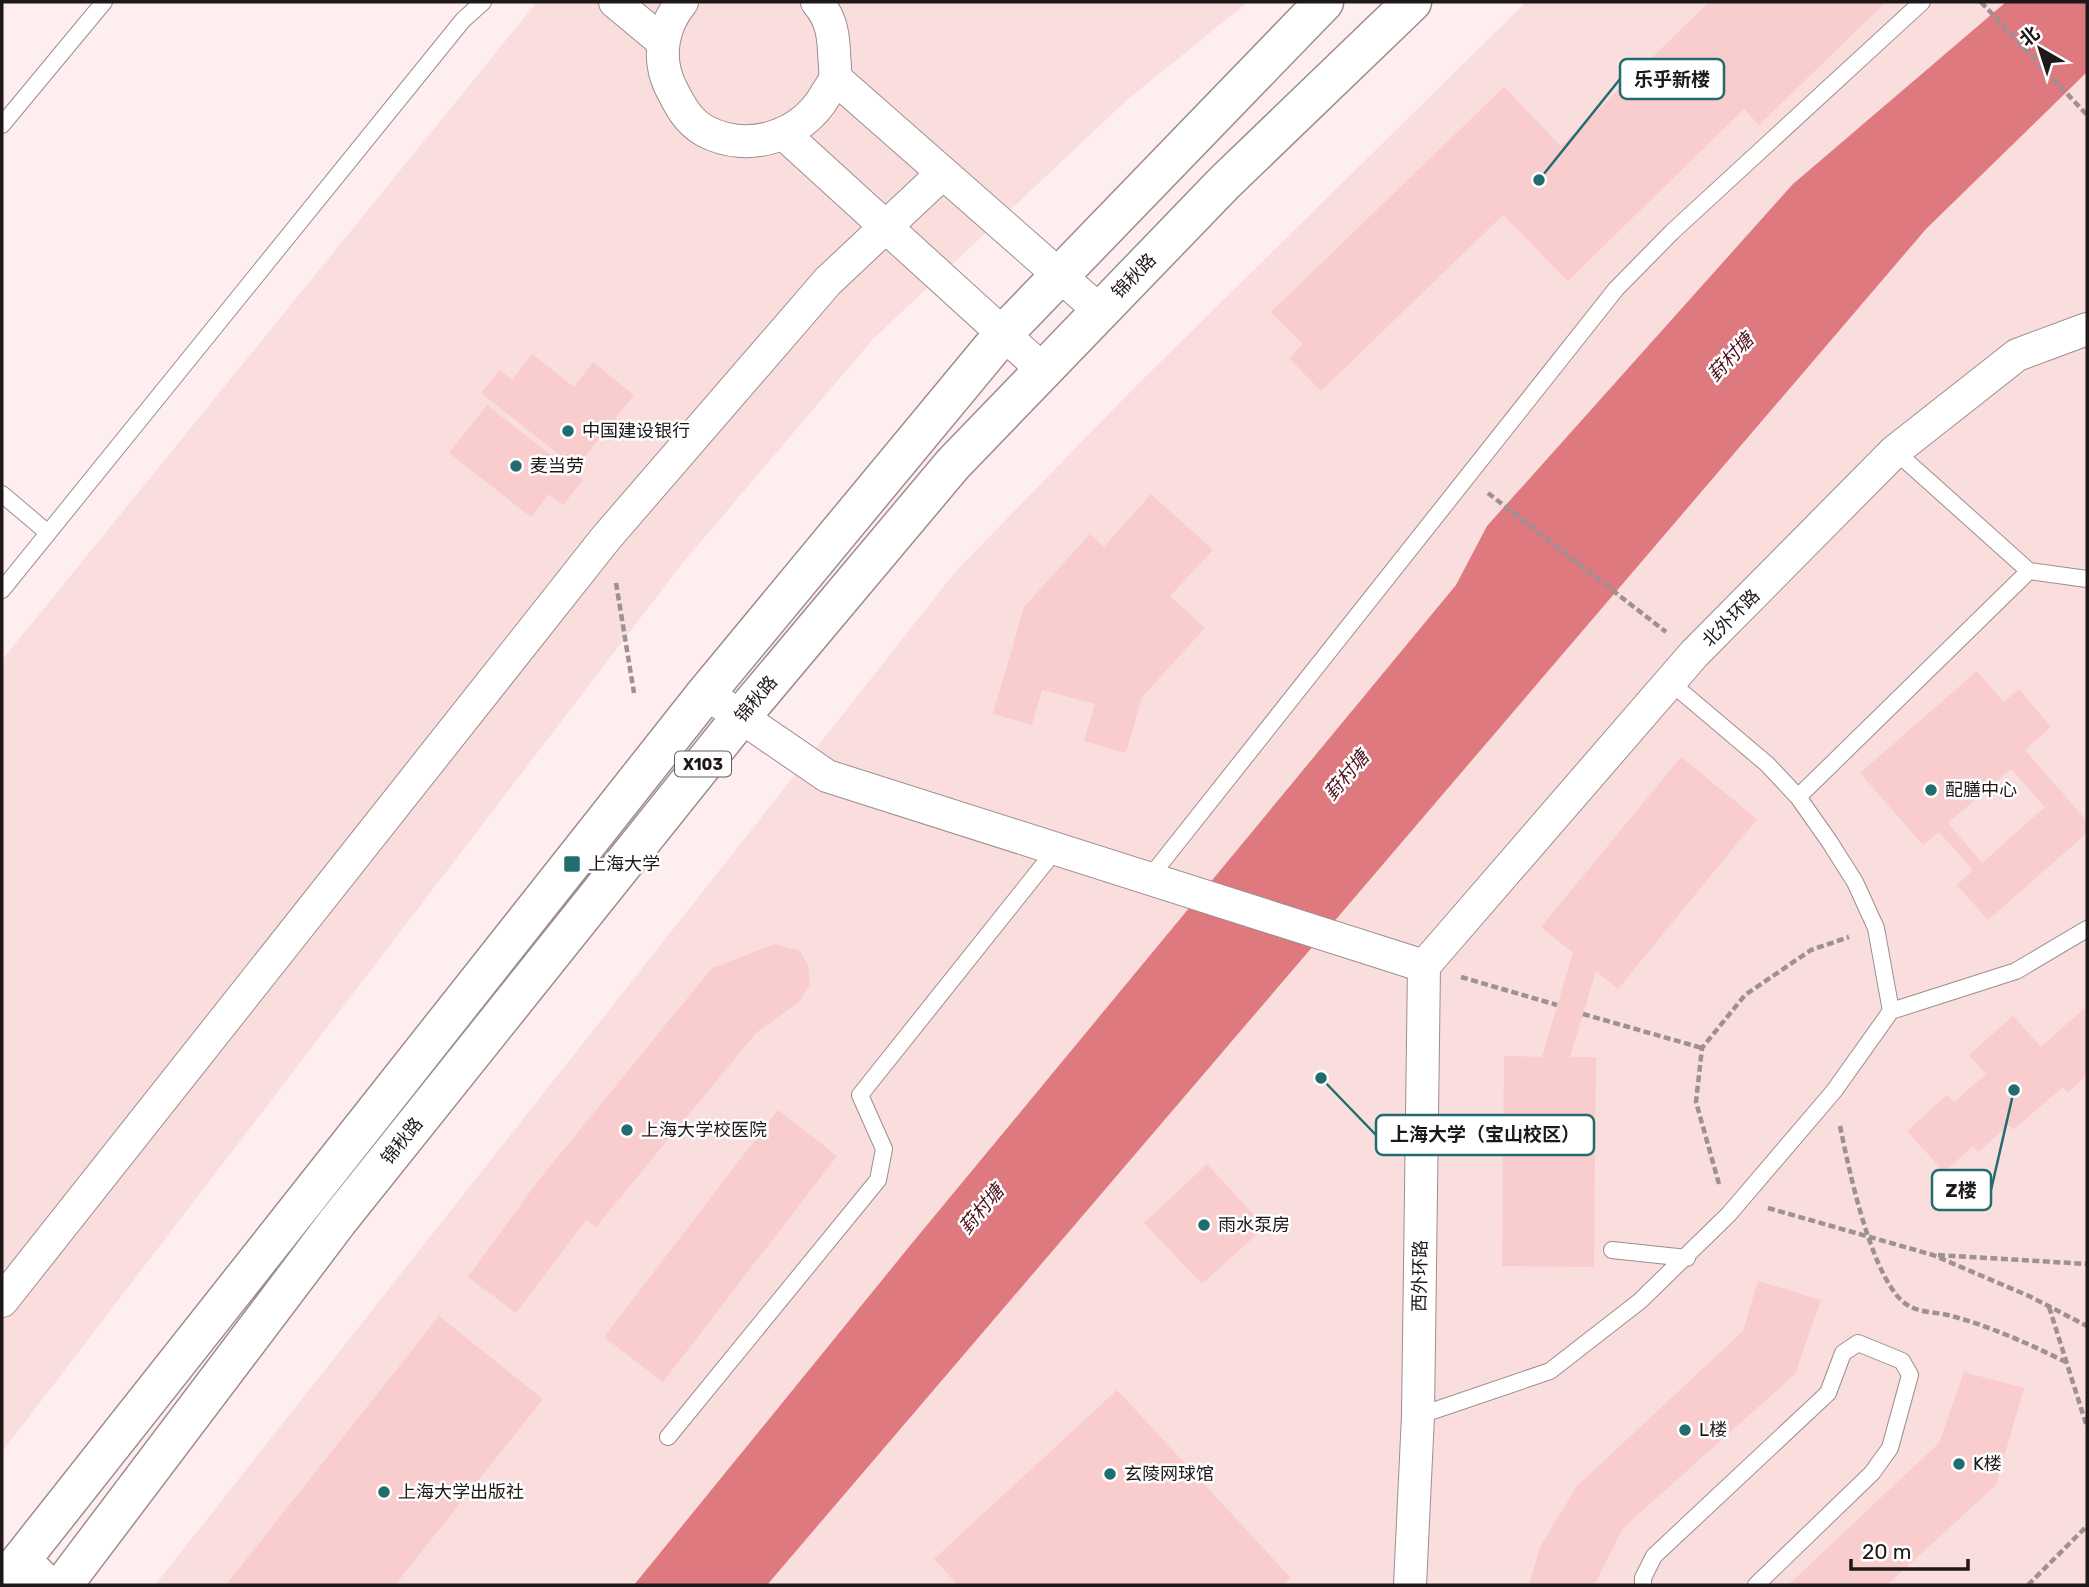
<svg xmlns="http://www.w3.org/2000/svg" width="2089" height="1587" font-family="Rubik,'Noto Sans SC',sans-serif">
	<rect width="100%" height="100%" fill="#feeeef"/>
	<path fill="#fadede" d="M537 2H1248L1128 99 873 339 681 565 2 1452V660Z
		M1526 2H2087V1585H155L956 571 1132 390Z"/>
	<path fill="#de797f" d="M2006 2H2087V72L1926 229 767 1585H634L913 1242 1456 585 1487 526 1793 184Z"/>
	<path fill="#f9cccd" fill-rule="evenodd" d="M1709 2H1886L1759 125 1744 109 1568 281 1503 215 1321 391 1289 358 1303 344 1271 312 1504 87 1561 146Z
		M532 354 574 387 593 362 634 395 576 468 481 393 500 370 512 380Z
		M487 405 583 480 563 505 549 494 531 517 449 453Z
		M1151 494 1213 550 1170 596 1205 628 1142 697 1126 753 1084 741 1095 704 1042 690 1032 725 993 714 1024 607 1090 534 1104 547Z
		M1977 671 2004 702 2019 689 2051 727 2025 750 2087 821V833L1988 920 1957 885 1973 870 1939 832 1923 845 1860 773ZM2011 769 2045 807 1982 863 1948 823Z
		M1681 757 1757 819 1618 989 1596 971 1570 1057H1596L1594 1267 1502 1266 1504 1056 1542 1057 1573 953 1541 927Z
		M775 944 800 951 808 965 810 984 799 1002 756 1033 596 1227 586 1220 516 1313 468 1277 538 1181 712 968Z
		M2087 1006V1075L2068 1093 2063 1087 2013 1130 2009 1125 1978 1152 1973 1146 1944 1172 1907 1131 1947 1095 1954 1102 1986 1074 1969 1055 2013 1016 2041 1047Z
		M778 1110 837 1156 663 1382 604 1337Z
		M1207 1164 1265 1227 1202 1284 1144 1223Z
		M1758 1281 1821 1300 1795 1374 1623 1528 1594 1585H1529L1540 1547 1577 1486 1743 1331Z
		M439 1316 543 1399 395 1585H226Z
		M1964 1372 2024 1388 1996 1485 1887 1585H1788L1939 1443Z
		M1117 1390 1291 1578 1283 1585H958L934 1559Z"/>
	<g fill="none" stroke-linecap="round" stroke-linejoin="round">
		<defs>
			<path id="lane" d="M2 125 104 2
				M1895 451 2029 571 2087 579
				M2 494 48 533
				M2 590 463 20 483 2
				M1670 682 1767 764 1798 797 1829 841 1855 882 1876 928 1891 1011
				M1798 797 2029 571
				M1150 877 1616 289 1672 232 1922 2
				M1612 1250 1687 1258
				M1418 1416 1550 1371 1640 1301 1729 1214 1834 1091 1891 1011 2016 971 2087 929
				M668 1437 878 1180 884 1149 860 1095 1057 848
				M1643 1585V1578L1654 1556 1828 1393 1843 1353 1858 1343 1902 1361 1910 1375 1890 1448 1872 1473 1756 1585"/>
			<path id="street" d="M615 2 663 42
				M682 2C662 26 657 58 670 86 679 104 687 121 705 131 749 154 801 136 825 96 828 90 834 84 835 77 836 69 834 59 834 51 833 31 830 17 817 2
				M835 78 1100 311
				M785 135 1043 370
				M706 693 827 776 1424 966
				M1424 966 1694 654 1895 451 2017 355 2087 329
				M2 1301 606 538 828 281 943 173
				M1410 1585 1418 1416 1424 966"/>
			<path id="secondary" d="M21 1560 46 1585"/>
			<path id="primary" d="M2 1584 706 693 1004 333 1324 2
				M63 1585 338 1221 740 718 953 464 1224 183 1412 2"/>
		</defs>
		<use href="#lane" stroke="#9e8d8d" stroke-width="18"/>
		<use href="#street" stroke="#9e8d8d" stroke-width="34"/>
		<use href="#secondary" stroke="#9e8d8d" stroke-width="41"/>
		<use href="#primary" stroke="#9e8d8d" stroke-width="41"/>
		<path stroke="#9d9192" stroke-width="4.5" stroke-dasharray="7 3.5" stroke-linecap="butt" d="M1981 2 2087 115
			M1488 493 1666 632
			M616 583 634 693
			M1461 977 1557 1005
			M1583 1014 1702 1048
			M1840 1126C1848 1165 1873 1290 1911 1307 1923 1313 1939 1312 1952 1316 1992 1327 2029 1344 2066 1362
			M1719 1184 1696 1102 1702 1048 1745 995 1811 950 1849 937
			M1768 1208 1933 1255 2029 1296 2087 1326
			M1938 1255 2087 1264
			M2049 1307 2087 1427
			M2028 1585 2087 1526"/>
		<use href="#lane" stroke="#fff" stroke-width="16"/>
		<use href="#street" stroke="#fff" stroke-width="32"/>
		<use href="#secondary" stroke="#fff" stroke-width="38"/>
		<use href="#primary" stroke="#fff" stroke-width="38"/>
	</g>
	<g fill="#206c6e" stroke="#fff" stroke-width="2.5">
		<circle cx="568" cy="431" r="7"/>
		<circle cx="516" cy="466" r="7"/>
		<circle cx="1931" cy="790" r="7"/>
		<rect x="563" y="855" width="18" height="18" rx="3.5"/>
		<circle cx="627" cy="1130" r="7"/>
		<circle cx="1204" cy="1225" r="7"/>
		<circle cx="1685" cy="1430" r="7"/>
		<circle cx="1959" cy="1464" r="7"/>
		<circle cx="1110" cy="1474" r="7"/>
		<circle cx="384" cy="1492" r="7"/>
	</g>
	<g text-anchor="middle" stroke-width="5" stroke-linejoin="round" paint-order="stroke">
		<rect fill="#fff" stroke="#625d5d" stroke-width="2" x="675" y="751.5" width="56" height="25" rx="5"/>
		<g font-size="16" font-weight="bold" fill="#1f1818">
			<text x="703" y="770">X103</text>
		</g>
		<g font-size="18" fill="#1f1818" stroke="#fff">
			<text transform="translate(1134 276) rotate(-46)" y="6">锦秋路</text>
			<text transform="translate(1731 618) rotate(-45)" y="6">北外环路</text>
			<text transform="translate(756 699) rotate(-50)" y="6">锦秋路</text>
			<text transform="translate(402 1141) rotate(-51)" y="6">锦秋路</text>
			<text transform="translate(1420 1276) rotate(-89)" y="6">西外环路</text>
		</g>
		<g font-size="18" fill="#1f1818" stroke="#fff" text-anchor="start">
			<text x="582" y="437">中国建设银行</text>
			<text x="530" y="472">麦当劳</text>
			<text x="1945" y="796">配膳中心</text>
			<text x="588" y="870">上海大学</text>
			<text x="641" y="1136">上海大学校医院</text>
			<text x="1218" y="1231">雨水泵房</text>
			<text x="1699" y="1436">L楼</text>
			<text x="1973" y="1470">K楼</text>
			<text x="1124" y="1480">玄陵网球馆</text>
			<text x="398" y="1498">上海大学出版社</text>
		</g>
		<g font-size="19" font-style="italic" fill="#4f0f19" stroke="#fff">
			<text transform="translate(1730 357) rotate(-47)" y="7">葑村塘</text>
			<text transform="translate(1346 775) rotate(-50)" y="7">葑村塘</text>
			<text transform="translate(981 1209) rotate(-50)" y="7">葑村塘</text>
		</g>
	</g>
	<path fill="none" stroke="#206c6e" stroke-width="2.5" d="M1539 180L1620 79M1321 1078L1376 1135M2014 1090L1991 1190"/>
	<g fill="#206c6e" stroke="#fff" stroke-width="2.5">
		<circle cx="1539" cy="180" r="7"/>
		<circle cx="1321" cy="1078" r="7"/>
		<circle cx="2014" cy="1090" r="7"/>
	</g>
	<g fill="#fff" stroke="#206c6e" stroke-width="2.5">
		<rect x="1620" y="59" width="104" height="40" rx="7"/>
		<rect x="1376" y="1115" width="218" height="40" rx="7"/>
		<rect x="1932" y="1170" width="59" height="40" rx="7"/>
	</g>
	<g font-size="19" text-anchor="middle" font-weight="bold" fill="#1f1818">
		<text x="1672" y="86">乐乎新楼</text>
		<text x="1485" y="1141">上海大学（宝山校区）</text>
		<text x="1961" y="1197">Z楼</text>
	</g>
	<rect width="2089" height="1587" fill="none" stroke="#1f1818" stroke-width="7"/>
	<g transform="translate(2040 49) rotate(321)" stroke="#ffffff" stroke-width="5" paint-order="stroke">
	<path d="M0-5L12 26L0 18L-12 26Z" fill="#1f1818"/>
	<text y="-10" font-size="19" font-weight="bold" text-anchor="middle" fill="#1f1818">北</text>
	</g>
	<path d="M1851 1559v10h117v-10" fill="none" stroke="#1f1818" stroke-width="3.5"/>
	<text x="1862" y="1559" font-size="21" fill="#1f1818" stroke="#ffffff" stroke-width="5" paint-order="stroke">20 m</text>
</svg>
